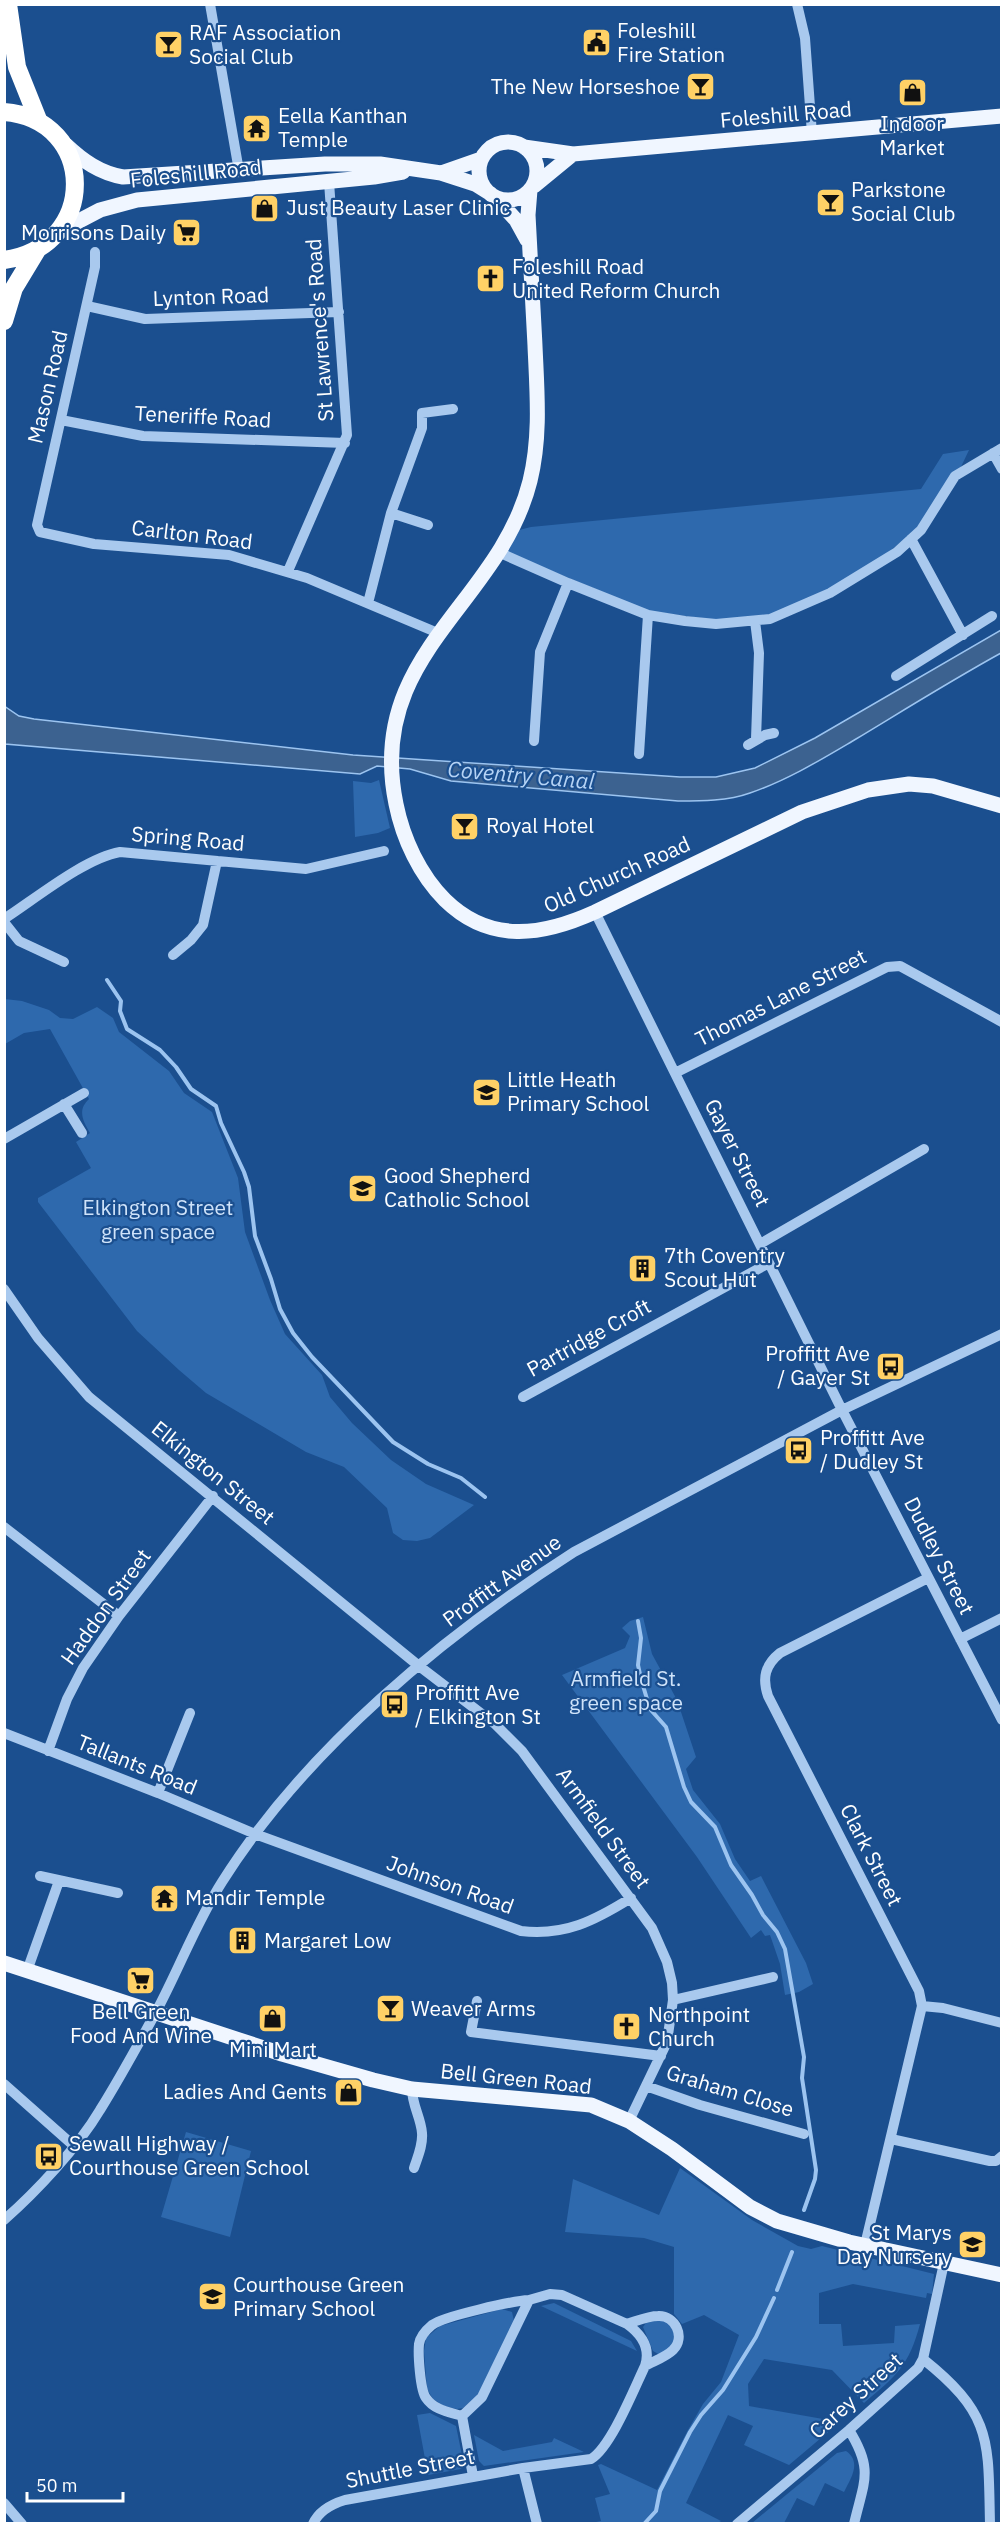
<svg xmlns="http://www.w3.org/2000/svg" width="1006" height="2528" font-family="'IBM Plex Sans',sans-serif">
	<rect width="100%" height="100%" fill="#1b4f8f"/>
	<path fill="#2e69ad" d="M969 450 960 469 929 514 908 537 858 575 769 616 716 620 649 611 503 551 519 530 531 527 921 489 943 454Z
		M379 780 390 828 378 833 355 837 353 781 371 783Z
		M5 999 22 1001 49 1010 60 1018 73 1019 97 1007 113 1018 119 1032 169 1071 184 1093 212 1112 238 1178 245 1232 270 1300 285 1334 322 1375 330 1397 352 1423 391 1460 426 1484 474 1505 430 1538 417 1541 403 1540 393 1533 387 1508 344 1467 306 1452 206 1393 179 1370 137 1331 38 1202V1198L91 1168 76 1142 90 1133C83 1121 77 1110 89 1099L50 1029 24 1033 5 1044Z
		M643 1617 652 1654 677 1700 696 1757 686 1769 693 1790 720 1824 735 1859 750 1881 761 1876 806 1963 813 1984 799 1992 785 1995 780 1964 770 1935 765 1936 761 1930 751 1938 697 1857 562 1675 625 1648 630 1636 622 1628 630 1621Z
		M186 2132 251 2151 230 2237 161 2217Z
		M680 2168 752 2220 798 2246 811 2249 822 2246 934 2274 932 2294 927 2293 926 2298 853 2284 819 2293V2324H841L843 2346 894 2343 895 2326 920 2324C909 2366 896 2376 864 2403L832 2370 764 2359 748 2384 749 2406 840 2422 789 2465 744 2445 753 2426 728 2415 686 2503 721 2521 718 2523H591L601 2521 595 2498 610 2494 598 2465 601 2464 657 2490 688 2430 703 2404 721 2382 739 2335 704 2315 682 2324 674 2314V2247L644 2238 565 2232 573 2179 659 2215Z
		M554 2303 631 2341 637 2351 541 2306Z
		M502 2309 512 2312 514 2321 478 2395 463 2408 457 2409 444 2406 433 2399 427 2389 424 2351 426 2338 440 2326Z
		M663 2319 674 2329V2344L660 2355 653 2351 643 2327 646 2323Z
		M430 2413 456 2426 464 2465 461 2469 428 2475 417 2415Z
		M474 2435 503 2451 552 2442 554 2438 584 2452 484 2466 479 2461Z
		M846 2451C862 2462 851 2478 844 2492L825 2483 814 2506 797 2498 784 2523H752L837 2453Z"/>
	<path fill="#3c6290" stroke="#9cc4f0" stroke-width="1.5" d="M1001 630V653C952 680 904 710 856 739 822 759 788 780 750 793 728 801 701 801 678 801L451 781 410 769 377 766 360 774 5 744 4 706 19 716 34 719 353 755 680 777H716L755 768 815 738Z"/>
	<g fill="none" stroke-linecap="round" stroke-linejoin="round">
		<path stroke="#9cc4f0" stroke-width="4" d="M107 980 121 1001 120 1011 127 1029 160 1050 176 1067 191 1089 216 1106 221 1123 244 1172 249 1187 255 1236 271 1279 280 1309 293 1333 312 1357 393 1442 428 1464 461 1478 485 1497
			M638 1621 641 1638 638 1665 641 1679 650 1709 666 1727 684 1787 691 1802 715 1827 731 1865 752 1895 763 1915 777 1932 785 1949 804 2057 802 2078 816 2170 815 2179 804 2210
			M777 2290 792 2252
			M644 2524 656 2511 660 2491 690 2432 701 2415 723 2390 756 2337 774 2298"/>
		<path stroke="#a9c9ee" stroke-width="10" d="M210 4 239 171
			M797 4 805 38 812 134
			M95 252V267L37 525 40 532 94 544 229 555 307 578 438 633
			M87 306 145 319 339 312
			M61 420 143 436 345 443
			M993 453 1002 469
			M391 513 428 525
			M911 539 963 635
			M498 552 568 583 648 615 685 621 716 624 770 619 830 593 897 552 921 530 955 476 1002 448
			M288 571 347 435 329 182
			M368 603 391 513 422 428V413L453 409
			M755 621 759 653 756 739
			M896 676 992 616
			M534 741 540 652 568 583
			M748 745 765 735 774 733
			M639 754 648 615
			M595 912 842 1410 1002 1720
			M4 919C35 899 85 858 120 852L306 869 384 851
			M4 922 19 941 64 962
			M173 955 191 940 203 925 217 861
			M675 1073 887 967 900 966 1002 1022
			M64 1104 82 1133
			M4 1139 84 1093
			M760 1244 924 1149
			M4 1289 38 1338 89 1397 419 1666 495 1724 522 1751 652 1928 667 1962 672 1983 673 2000 667 2042 629 2121
			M523 1397 769 1263
			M4 1527 119 1616
			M960 1639 1002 1618
			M4 1733 158 1793 255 1834 521 1931C565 1936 594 1921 631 1898
			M48 1751 67 1699 83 1668 119 1616 213 1496
			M158 1793 190 1713
			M40 1876 118 1893
			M27 1971 59 1881
			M673 2000 773 1977
			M477 2001 471 2032 661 2056
			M922 2006 943 2008 1002 2023
			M4 2084 74 2146
			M646 2086 700 2105 804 2134
			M412 2089C412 2105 421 2118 422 2133 423 2145 418 2156 414 2168
			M891 2139 990 2161H996L1002 2156
			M4 2220C37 2191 78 2147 100 2110 120 2078 138 2045 156 2012 179 1969 196 1923 222 1882 305 1750 443 1636 574 1552L842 1410 1002 1334
			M865 2245 922 2006 919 1991 768 1696C762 1678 765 1665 780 1653L928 1578
			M529 2300 550 2294 562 2295 627 2324C637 2321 648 2316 658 2316 675 2315 686 2337 673 2350 666 2357 654 2361 645 2366 651 2348 641 2334 627 2324
			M923 2359C993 2415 988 2440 990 2524
			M462 2416C449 2412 434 2410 426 2398 420 2390 418 2354 419 2344 420 2337 426 2330 432 2325 444 2316 513 2301 529 2300L482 2397 462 2416 473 2476
			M849 2430C874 2470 864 2481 854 2524
			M523 2468 537 2524
			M4 2503 22 2524
			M313 2524C319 2510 332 2504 345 2500L523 2468 591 2459C611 2447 634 2389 645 2366
			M737 2524 849 2430 918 2368 923 2359 944 2263"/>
		<path stroke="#f0f6ff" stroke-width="15" d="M479 171a29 29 0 1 1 58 0a29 29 0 1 1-58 0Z
			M66 145C83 161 100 173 123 177L325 164H380L441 173 475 184 491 194
			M524 147 573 154 1002 116
			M441 173 481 159
			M534 186 573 154
			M530 190 528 215C530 258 533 302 535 346 537 392 541 436 530 481 499 605 365 654 396 804 403 839 420 875 445 900 490 944 542 936 595 912L802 812 868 790 909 784 933 786 1002 806
			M495 197 516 220 527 240
			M60 231 100 210 137 200 374 177 403 172
			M4 1963 282 2054 373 2080 412 2089 591 2105 629 2121 672 2149 750 2207 777 2221 849 2242 1002 2275"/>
		<path stroke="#fff" stroke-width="18" d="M8 4 17 67 39 122
			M4 112C97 119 100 246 4 260
			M4 321 14 288 37 250"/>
	</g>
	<defs>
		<symbol id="civic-square" viewBox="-11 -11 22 22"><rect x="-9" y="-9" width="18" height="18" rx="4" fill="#ffd166" stroke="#1b4f8f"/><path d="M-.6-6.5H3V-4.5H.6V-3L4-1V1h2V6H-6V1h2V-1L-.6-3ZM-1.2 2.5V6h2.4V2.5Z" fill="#111"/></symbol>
		<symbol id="bar-square" viewBox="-11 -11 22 22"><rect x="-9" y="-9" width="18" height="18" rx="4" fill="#ffd166" stroke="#1b4f8f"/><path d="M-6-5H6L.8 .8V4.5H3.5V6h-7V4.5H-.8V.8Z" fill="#111"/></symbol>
		<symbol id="shop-square" viewBox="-11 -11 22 22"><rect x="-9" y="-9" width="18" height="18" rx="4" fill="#ffd166" stroke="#1b4f8f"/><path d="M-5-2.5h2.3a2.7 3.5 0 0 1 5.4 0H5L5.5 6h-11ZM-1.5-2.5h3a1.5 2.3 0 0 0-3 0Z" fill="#111"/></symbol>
		<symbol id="temple-square" viewBox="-11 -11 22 22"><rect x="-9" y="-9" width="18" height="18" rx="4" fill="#ffd166" stroke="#1b4f8f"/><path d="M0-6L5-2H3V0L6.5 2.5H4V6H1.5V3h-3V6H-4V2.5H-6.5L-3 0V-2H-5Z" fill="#111"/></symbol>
		<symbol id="supermarket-square" viewBox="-11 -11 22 22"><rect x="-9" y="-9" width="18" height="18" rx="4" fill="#ffd166" stroke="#1b4f8f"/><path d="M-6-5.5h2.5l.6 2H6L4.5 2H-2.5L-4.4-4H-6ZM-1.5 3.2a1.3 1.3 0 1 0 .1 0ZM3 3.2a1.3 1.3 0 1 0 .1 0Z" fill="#111"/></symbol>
		<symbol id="church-square" viewBox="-11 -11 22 22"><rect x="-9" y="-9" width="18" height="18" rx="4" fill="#ffd166" stroke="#1b4f8f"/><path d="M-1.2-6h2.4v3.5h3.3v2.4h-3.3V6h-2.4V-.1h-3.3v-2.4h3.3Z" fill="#111"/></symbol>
		<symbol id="school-square" viewBox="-11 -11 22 22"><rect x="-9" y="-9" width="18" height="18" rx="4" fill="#ffd166" stroke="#1b4f8f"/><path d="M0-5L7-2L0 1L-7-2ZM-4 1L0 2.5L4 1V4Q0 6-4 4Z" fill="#111"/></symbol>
		<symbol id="building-square" viewBox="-11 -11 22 22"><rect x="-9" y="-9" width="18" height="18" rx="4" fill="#ffd166" stroke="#1b4f8f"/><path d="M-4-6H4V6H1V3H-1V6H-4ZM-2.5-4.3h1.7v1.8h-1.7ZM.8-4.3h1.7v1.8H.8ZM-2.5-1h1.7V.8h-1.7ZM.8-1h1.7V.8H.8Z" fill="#111"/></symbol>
		<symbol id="bus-square" viewBox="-11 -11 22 22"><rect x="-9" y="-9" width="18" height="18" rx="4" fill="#ffd166" stroke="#1b4f8f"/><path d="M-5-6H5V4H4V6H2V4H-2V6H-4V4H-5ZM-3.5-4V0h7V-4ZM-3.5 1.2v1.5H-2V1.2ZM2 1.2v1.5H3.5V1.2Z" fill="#111"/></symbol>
	</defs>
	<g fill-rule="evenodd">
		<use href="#civic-square" x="580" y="26" width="33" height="33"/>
		<use href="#bar-square" x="152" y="28" width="33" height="33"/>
		<use href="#bar-square" x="684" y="70" width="33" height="33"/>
		<use href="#shop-square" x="896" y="76" width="33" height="33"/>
		<use href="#temple-square" x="240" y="112" width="33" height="33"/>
		<use href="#bar-square" x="814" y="186" width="33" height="33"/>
		<use href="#shop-square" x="248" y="192" width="33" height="33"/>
		<use href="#supermarket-square" x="170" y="216" width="33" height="33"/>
		<use href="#church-square" x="474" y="262" width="33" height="33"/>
		<use href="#bar-square" x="448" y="810" width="33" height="33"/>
		<use href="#school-square" x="470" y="1076" width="33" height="33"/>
		<use href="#school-square" x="346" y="1172" width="33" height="33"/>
		<use href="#building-square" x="626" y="1252" width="33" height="33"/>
		<use href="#bus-square" x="874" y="1350" width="33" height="33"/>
		<use href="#bus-square" x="782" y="1434" width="33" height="33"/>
		<use href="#bus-square" x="378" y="1688" width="33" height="33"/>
		<use href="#temple-square" x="148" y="1882" width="33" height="33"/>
		<use href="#building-square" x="226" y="1924" width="33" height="33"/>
		<use href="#supermarket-square" x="124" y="1964" width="33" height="33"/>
		<use href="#bar-square" x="374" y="1992" width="33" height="33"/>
		<use href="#shop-square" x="256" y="2002" width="33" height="33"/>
		<use href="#church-square" x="610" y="2010" width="33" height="33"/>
		<use href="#shop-square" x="332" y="2076" width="33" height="33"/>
		<use href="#bus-square" x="32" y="2140" width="33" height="33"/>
		<use href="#school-square" x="956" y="2228" width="33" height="33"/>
		<use href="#school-square" x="196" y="2280" width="33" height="33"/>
	</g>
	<g text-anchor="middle" stroke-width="4.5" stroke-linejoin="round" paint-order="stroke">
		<g font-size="21" fill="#fff" stroke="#1b4f8f" text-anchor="start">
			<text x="617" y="38">Foleshill<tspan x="617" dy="24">Fire Station</tspan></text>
			<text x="189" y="40">RAF Association<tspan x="189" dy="24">Social Club</tspan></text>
			<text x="680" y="94" text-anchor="end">The New Horseshoe</text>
			<text x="278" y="123">Eella Kanthan<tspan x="278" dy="24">Temple</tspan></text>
			<text x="912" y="131" text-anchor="middle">Indoor<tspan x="912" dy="24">Market</tspan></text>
			<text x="851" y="197">Parkstone<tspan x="851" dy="24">Social Club</tspan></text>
			<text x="286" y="215">Just Beauty Laser Clinic</text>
			<text x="166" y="240" text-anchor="end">Morrisons Daily</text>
			<text x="512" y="274">Foleshill Road<tspan x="512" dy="24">United Reform Church</tspan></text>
			<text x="486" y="833">Royal Hotel</text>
			<text x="507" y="1087">Little Heath<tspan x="507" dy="24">Primary School</tspan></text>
			<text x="384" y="1183">Good Shepherd<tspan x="384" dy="24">Catholic School</tspan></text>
			<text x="664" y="1263">7th Coventry<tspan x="664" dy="24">Scout Hut</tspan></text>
			<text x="870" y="1361" text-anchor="end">Proffitt Ave<tspan x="870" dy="24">/ Gayer St</tspan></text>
			<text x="820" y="1445">Proffitt Ave<tspan x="820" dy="24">/ Dudley St</tspan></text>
			<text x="415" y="1700">Proffitt Ave<tspan x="415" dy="24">/ Elkington St</tspan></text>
			<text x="185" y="1905">Mandir Temple</text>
			<text x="264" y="1948">Margaret Low</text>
			<text x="411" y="2016">Weaver Arms</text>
			<text x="141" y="2019" text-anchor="middle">Bell Green<tspan x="141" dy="24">Food And Wine</tspan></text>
			<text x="648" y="2022">Northpoint<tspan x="648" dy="24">Church</tspan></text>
			<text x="273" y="2057" text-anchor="middle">Mini Mart</text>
			<text x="327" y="2099" text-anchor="end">Ladies And Gents</text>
			<text x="69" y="2151">Sewall Highway /<tspan x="69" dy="24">Courthouse Green School</tspan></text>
			<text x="952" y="2240" text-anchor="end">St Marys<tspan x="952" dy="24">Day Nursery</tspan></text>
			<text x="233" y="2292">Courthouse Green<tspan x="233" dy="24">Primary School</tspan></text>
		</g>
		<g font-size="21" fill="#fff" stroke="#1b4f8f">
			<text transform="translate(786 115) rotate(-5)" y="7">Foleshill Road</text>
			<text transform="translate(196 174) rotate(-6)" y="7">Foleshill Road</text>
			<text transform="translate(211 297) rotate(-2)" y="7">Lynton Road</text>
			<text transform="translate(320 330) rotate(-94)" y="7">St Lawrence's Road</text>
			<text transform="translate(48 387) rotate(-77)" y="7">Mason Road</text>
			<text transform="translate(203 417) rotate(3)" y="7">Teneriffe Road</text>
			<text transform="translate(192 535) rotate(7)" y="7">Carlton Road</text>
			<text transform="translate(188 839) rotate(5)" y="7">Spring Road</text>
			<text transform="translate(617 875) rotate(-24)" y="7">Old Church Road</text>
			<text transform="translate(781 998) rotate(-27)" y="7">Thomas Lane Street</text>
			<text transform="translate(737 1153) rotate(63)" y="7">Gayer Street</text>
			<text transform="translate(589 1338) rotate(-29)" y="7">Partridge Croft</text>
			<text transform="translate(213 1473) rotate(39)" y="7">Elkington Street</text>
			<text transform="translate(939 1556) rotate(63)" y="7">Dudley Street</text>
			<text transform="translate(502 1581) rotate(-36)" y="7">Proffitt Avenue</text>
			<text transform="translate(106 1607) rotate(-54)" y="7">Haddon Street</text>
			<text transform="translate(137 1765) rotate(22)" y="7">Tallants Road</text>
			<text transform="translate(603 1828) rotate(54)" y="7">Armfield Street</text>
			<text transform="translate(871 1855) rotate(63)" y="7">Clark Street</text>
			<text transform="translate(450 1885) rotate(20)" y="7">Johnson Road</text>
			<text transform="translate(516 2079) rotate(6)" y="7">Bell Green Road</text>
			<text transform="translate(730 2091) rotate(17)" y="7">Graham Close</text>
			<text transform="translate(856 2396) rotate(-42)" y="7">Carey Street</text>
			<text transform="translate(410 2469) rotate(-11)" y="7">Shuttle Street</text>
		</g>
		<g font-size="21" fill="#cfe3fa" stroke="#1b4f8f">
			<text x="158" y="1215">Elkington Street<tspan x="158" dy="24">green space</tspan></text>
			<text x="626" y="1686">Armfield St.<tspan x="626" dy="24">green space</tspan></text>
		</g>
		<g font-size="22" font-style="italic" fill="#b5d3f5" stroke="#1b4f8f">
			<text transform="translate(521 775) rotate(5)" y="8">Coventry Canal</text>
		</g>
	</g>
	<rect width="1006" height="2528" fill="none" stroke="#ffffff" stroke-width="12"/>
	<path d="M27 2492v9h96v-9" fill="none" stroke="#ffffff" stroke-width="3"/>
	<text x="36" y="2492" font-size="18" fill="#ffffff" stroke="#1b4f8f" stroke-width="4.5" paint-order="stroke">50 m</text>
</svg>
